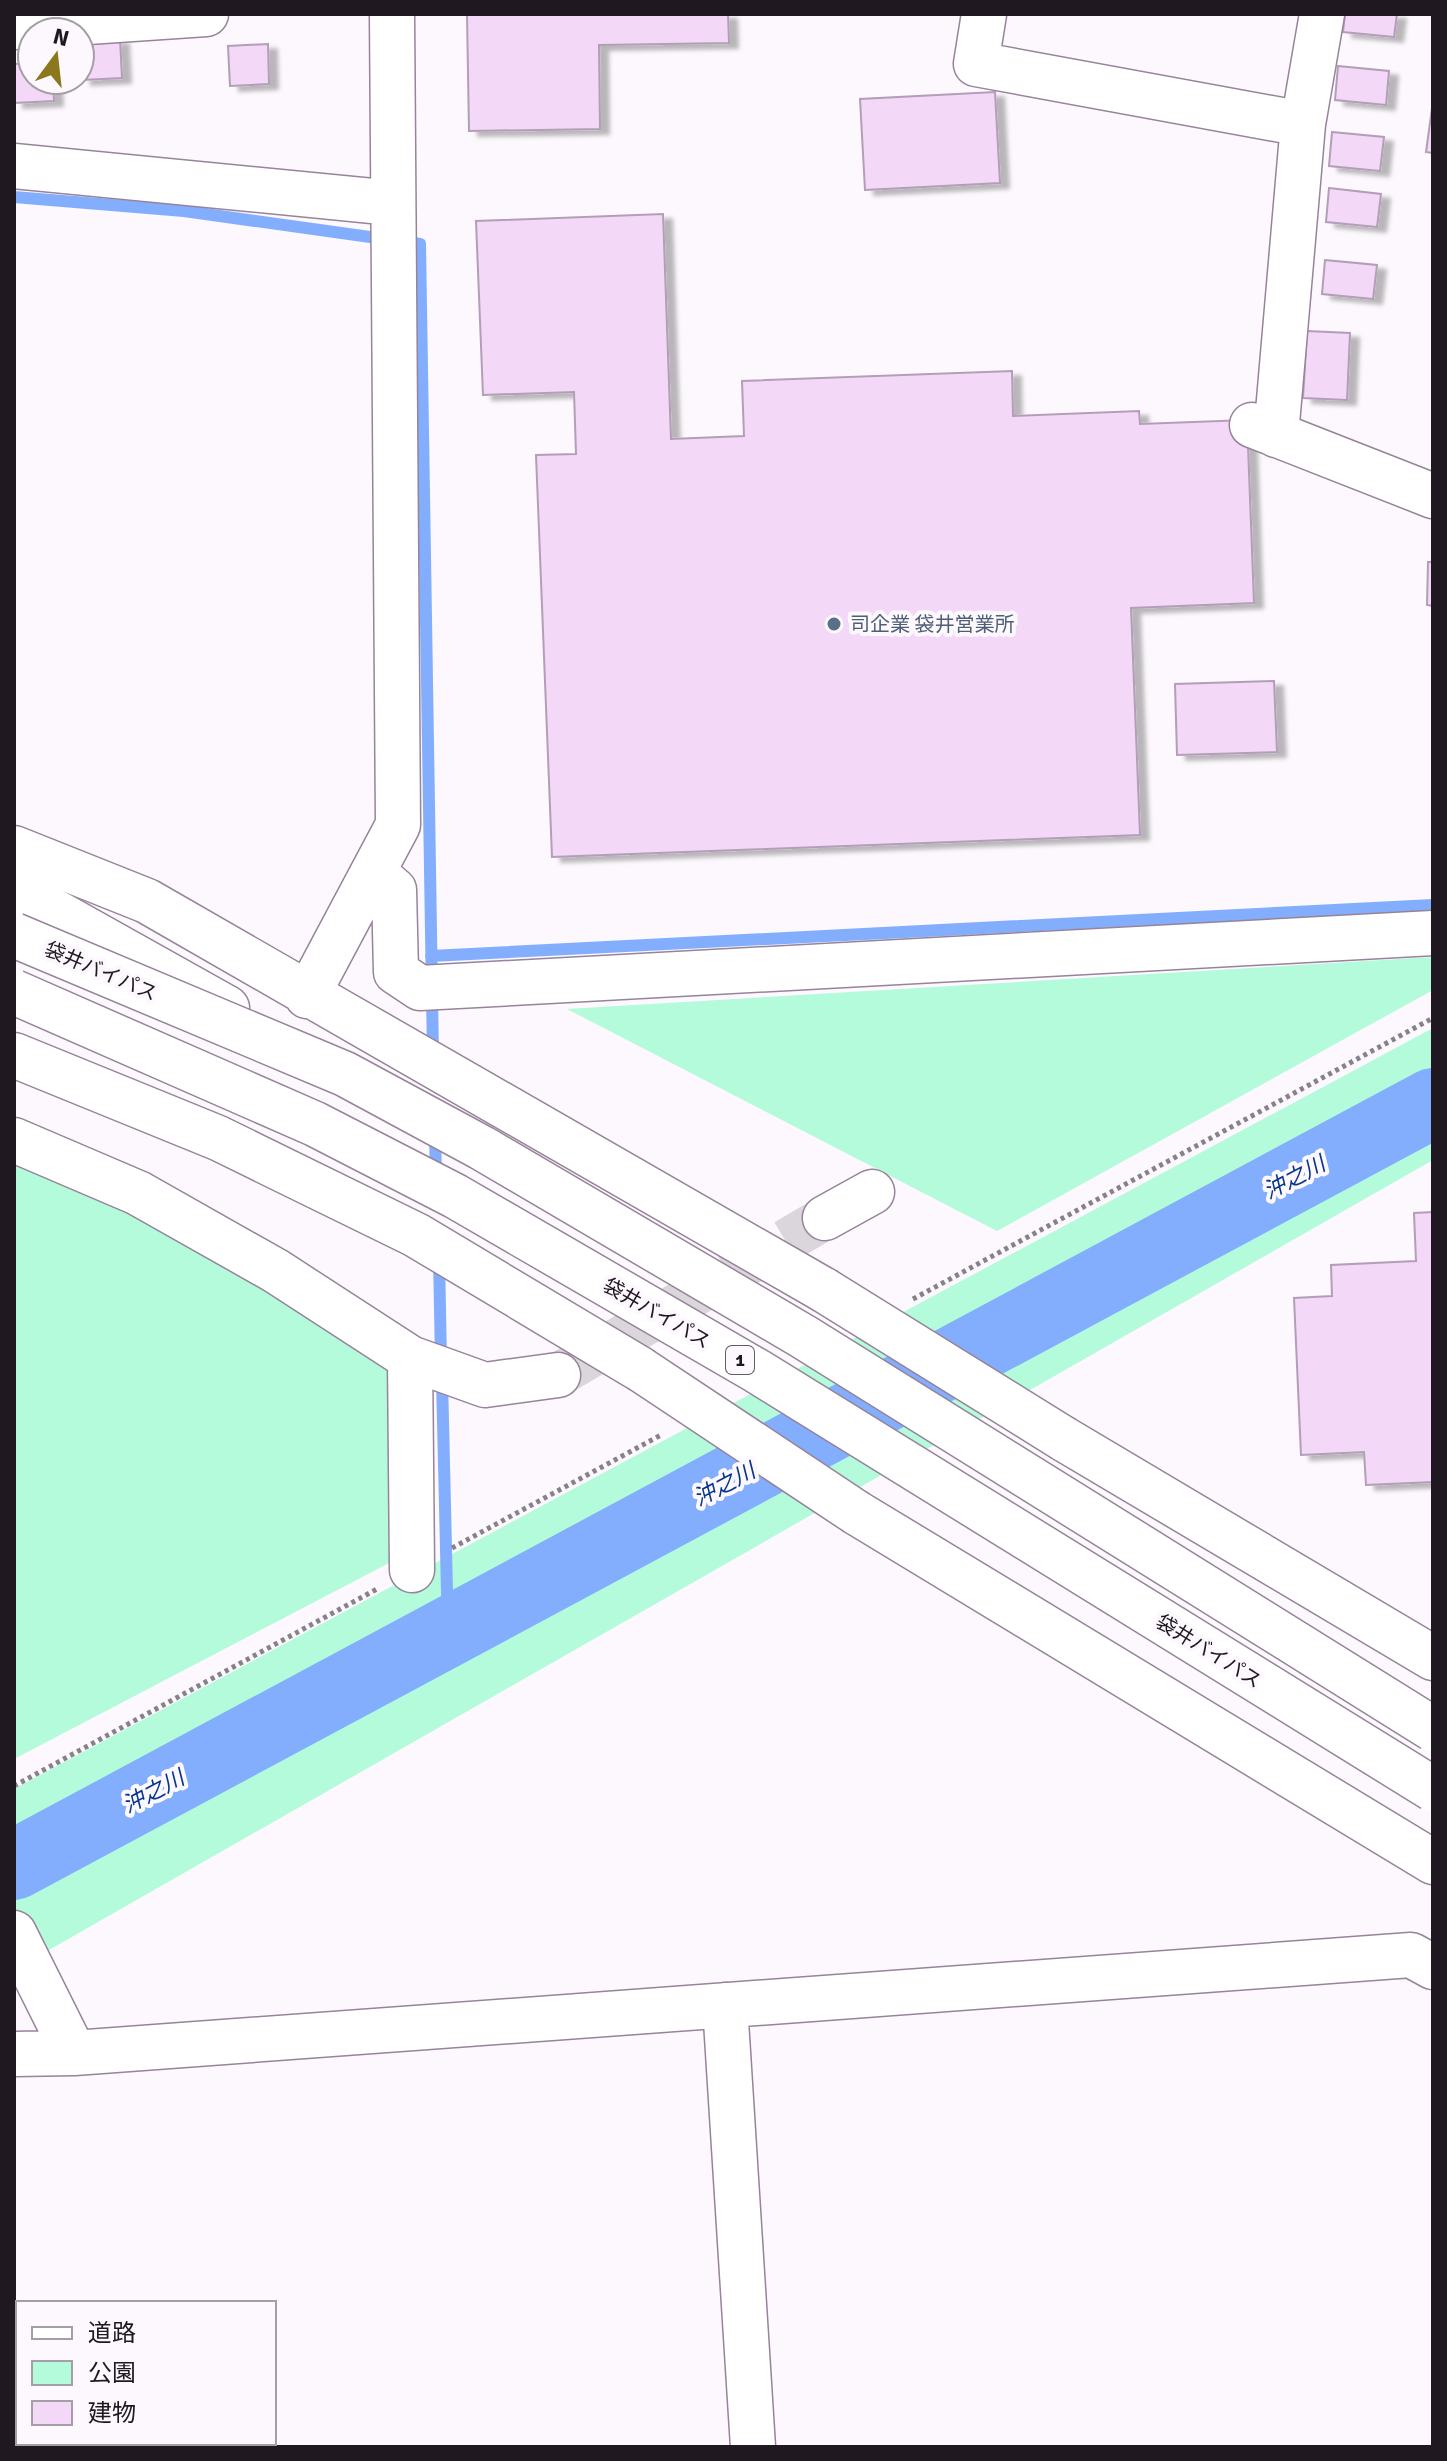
<svg xmlns="http://www.w3.org/2000/svg" width="1447" height="2461" font-family="Signika,'Noto Sans JP',sans-serif">
	<defs>
		<filter id="shadow"><feDropShadow dx="9" dy="5" stdDeviation="2" flood-color="#0004"/></filter>
	</defs>
	<rect width="100%" height="100%" fill="#fcf8fd"/>
	<path fill="#b3fbda" d="M1433 957V990L997 1231 567 1009Z
		M1433 1028V1160L14 1970V1789Z
		M14 1144 392 1346 412 1551 14 1759Z"/>
	<g fill="none" stroke-linecap="round" stroke-linejoin="round">
		<path stroke="#83aefd" stroke-width="12" d="M14 197 184 211 420 244 433 1056
			M431 956 1433 905
			M435 1134 436 1176
			M439 1258 441 1360
			M442 1378 448 1635"/>
		<path stroke="#83aefd" stroke-width="70" d="M14 1865 1433 1103"/>
	</g>
	<path fill="#f3d9f7" stroke="#b39eb7" stroke-width="2" filter="url(#shadow)" d="M467 14H728L729 43 599 45 600 129 469 131Z
		M1345 14H1397L1394 37 1343 32Z
		M120 39 122 78 82 80 80 40Z
		M268 44 269 84 230 86 228 46Z
		M32 63V80H53L54 101 14 103V64Z
		M1338 66 1389 71 1386 105 1335 100Z
		M995 92 1000 183 865 190 860 99Z
		M1433 101V153L1426 152Z
		M1332 132 1384 137 1380 171 1329 166Z
		M1329 188 1381 194 1377 227 1326 222Z
		M663 214 671 439 744 436 742 381 1012 371 1013 416 1139 411 1140 424 1247 420 1254 603 1131 608 1140 835 552 857 536 455 576 454 574 392 483 395 476 221Z
		M1325 260 1377 265 1373 299 1322 294Z
		M1307 331 1350 333 1347 400 1303 398Z
		M1428 562H1433V606L1427 605Z
		M1274 681 1277 752 1177 755 1175 684Z
		M1433 1212V1482L1366 1485 1364 1452 1301 1455 1294 1298 1332 1296 1331 1265 1416 1261 1414 1213Z"/>
	<g fill="none" stroke-linecap="round" stroke-linejoin="round">
		<path stroke="#dbd6dc" stroke-width="44" stroke-dasharray="44 22" stroke-linecap="butt" d="M558 1375 825 1218"/>
		<defs>
			<path id="street" d="M984 14 976 64 1303 124
				M14 27 206 14
				M14 166 393 203
				M1252 425 1433 496
				M1276 435 1303 124 1322 14
				M14 848 147 901 824 1290
				M373 872 394 890 396 972 420 988 1433 933
				M307 996 398 825 392 14
				M14 1055 218 1138 416 1235 640 1369
				M14 1140 138 1193 276 1271 410 1358 485 1385 558 1375
				M825 1218 872 1192
				M410 1358 412 1570
				M1064 1439 1433 1658
				M857 1513 1433 1862
				M14 1933 74 2053
				M725 2005 753 2447
				M14 2054 74 2053 1411 1955 1433 1967"/>
			<path id="highway" d="M14 893 43 905 227 1008"/>
		</defs>
		<use href="#street" stroke="#97839a" stroke-width="47"/>
		<use href="#highway" stroke="#97839a" stroke-width="47"/>
		<path stroke="#878289" stroke-width="5" stroke-dasharray="4 4" stroke-linecap="butt" d="M913 1299 1433 1018
			M452 1548 661 1435
			M14 1786 377 1589"/>
		<use href="#street" stroke="#fff" stroke-width="44"/>
		<use href="#highway" stroke="#fff" stroke-width="44"/>
		<defs>
			<path id="street-bridge" d="M824 1290 1064 1439
				M640 1369 857 1513"/>
			<path id="highway-bridge" d="M14 935 345 1074 482 1148 804 1337 1433 1729
				M14 992 315 1124 455 1196 757 1371 1433 1789"/>
		</defs>
		<use href="#street-bridge" stroke="#97839a" stroke-width="47" stroke-linecap="butt"/>
		<use href="#highway-bridge" stroke="#97839a" stroke-width="47" stroke-linecap="butt"/>
		<use href="#street-bridge" stroke="#fff" stroke-width="44"/>
		<use href="#highway-bridge" stroke="#fff" stroke-width="44"/>
	</g>
	<circle fill="#5c6f8a" stroke="#fcf8fd" stroke-width="3" cx="834" cy="624" r="8"/>
	<g text-anchor="middle" stroke-width="8" stroke-linejoin="round" paint-order="stroke">
		<rect fill="#fcf8fd" stroke="#615b63" stroke-width="2" x="726" y="1346" width="28" height="28" rx="6"/>
		<g font-size="18" font-weight="bold" fill="#1f1821">
			<text x="740" y="1366">1</text>
		</g>
		<g font-size="20" fill="#4e5e75" stroke="#fcf8fd" text-anchor="start">
			<text x="850" y="631">司企業 袋井営業所</text>
		</g>
		<g font-size="20" fill="#1f1821" stroke="#fcf8fd">
			<text transform="translate(101 971) rotate(23)" y="7">袋井バイパス</text>
			<text transform="translate(657 1313) rotate(30)" y="7">袋井バイパス</text>
			<text transform="translate(1209 1651) rotate(32)" y="7">袋井バイパス</text>
		</g>
		<g font-size="22" font-style="italic" fill="#05358c" stroke="#fcf8fd">
			<text transform="translate(1294 1177) rotate(-28)" y="8">沖之川</text>
			<text transform="translate(724 1484) rotate(-28)" y="8">沖之川</text>
			<text transform="translate(153 1791) rotate(-28)" y="8">沖之川</text>
		</g>
	</g>
	<rect width="1447" height="2461" fill="none" stroke="#1f1821" stroke-width="32"/>
	<rect x="16" y="2301" width="260" height="144" fill="#fcf8fd" stroke="#a49ea5" stroke-width="2"/>
	<rect x="32" y="2327" width="40" height="12" fill="#ffffff" stroke="#a49ea5" stroke-width="2"/>
	<text x="88" y="2341" font-size="24" fill="#1f1821">道路</text>
	<rect x="32" y="2361" width="40" height="24" fill="#b3fbda" stroke="#a49ea5" stroke-width="2"/>
	<text x="88" y="2381" font-size="24" fill="#1f1821">公園</text>
	<rect x="32" y="2401" width="40" height="24" fill="#f3d9f7" stroke="#a49ea5" stroke-width="2"/>
	<text x="88" y="2421" font-size="24" fill="#1f1821">建物</text>
	<g transform="translate(56 56) rotate(15)"><circle r="38" fill="#fcf8fd" stroke="#a49ea5" stroke-width="2"/>
	<path d="M0-6L14 30L0 20L-14 30Z" fill="#8b781d"/>
	<text y="-12" font-size="22" font-weight="bold" text-anchor="middle" fill="#1f1821">N</text>
	</g>
</svg>
